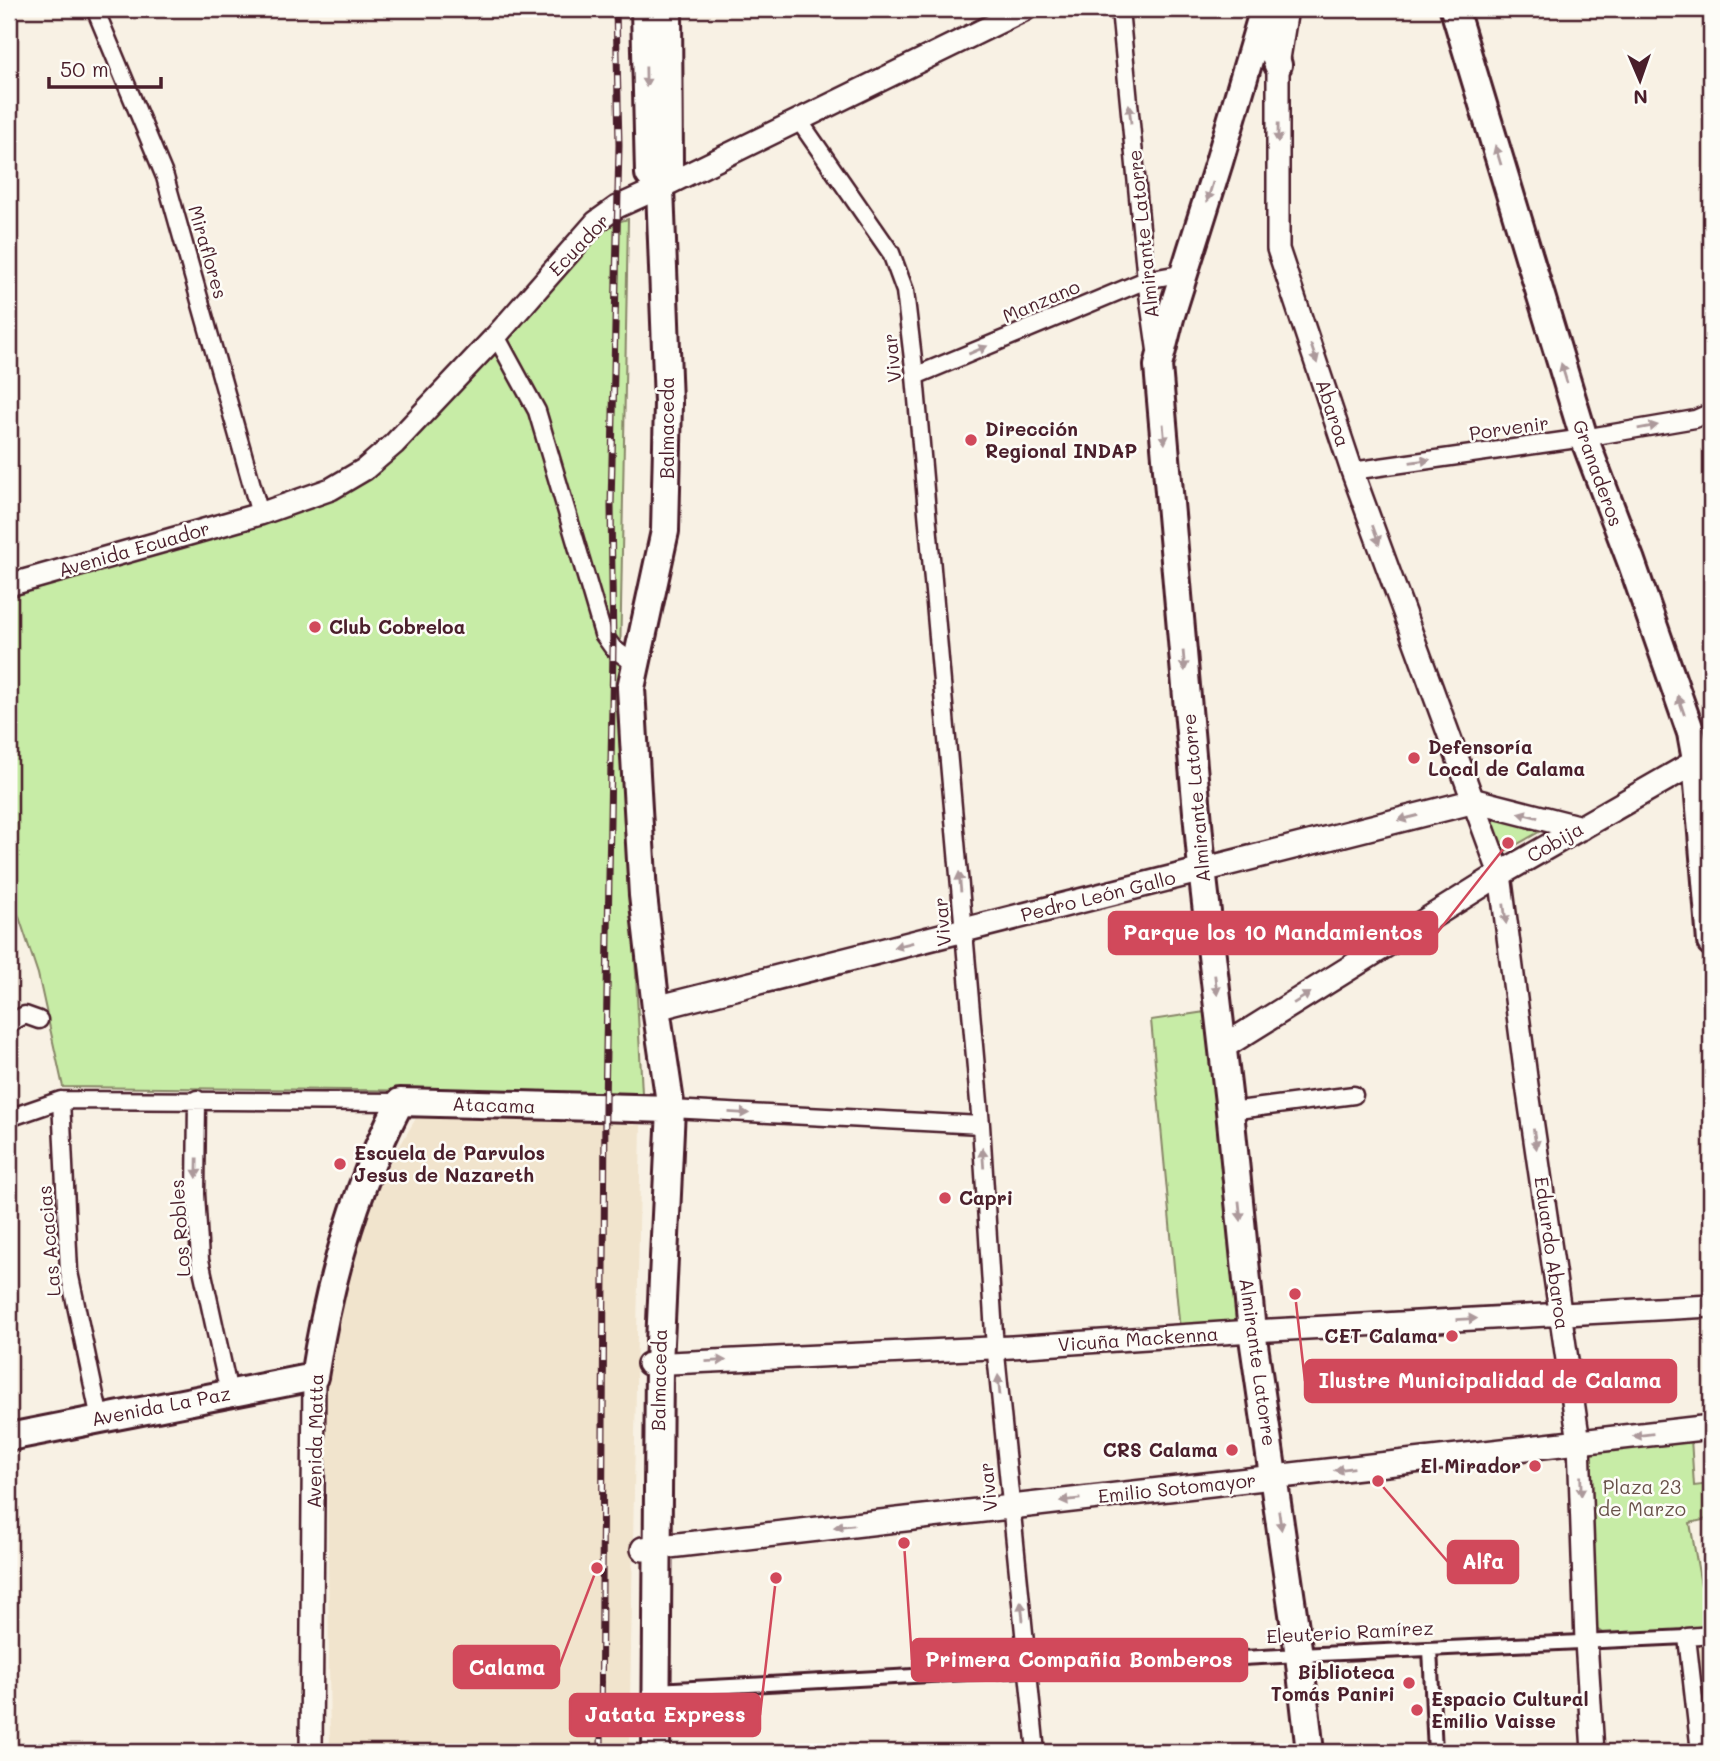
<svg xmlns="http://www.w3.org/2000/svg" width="1720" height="1761" font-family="Mali,sans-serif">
	<rect width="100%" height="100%" fill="#f8f1e4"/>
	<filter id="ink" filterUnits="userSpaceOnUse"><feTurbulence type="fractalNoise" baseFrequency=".0143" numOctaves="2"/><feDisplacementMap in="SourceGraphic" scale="14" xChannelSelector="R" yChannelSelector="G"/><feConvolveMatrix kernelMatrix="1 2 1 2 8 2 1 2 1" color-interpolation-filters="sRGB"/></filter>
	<g filter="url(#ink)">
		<path fill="#f1e4cd" d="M419 1113 641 1125 629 1752H330L326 1376 341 1293 380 1180Z
			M1711 1645V1752H1705L1689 1647Z"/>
		<path fill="#c7eca6" stroke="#888668" stroke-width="2" d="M628 219 620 663 642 1093 63 1087 38 974 9 887V592L339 491 606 225Z
			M1489 814 1539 832 1500 854Z
			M1212 1011 1246 1327 1180 1331 1151 1020Z
			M1691 1438 1694 1486 1711 1484V1518L1690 1523 1701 1585 1711 1584V1628L1604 1634 1595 1628 1587 1455 1598 1448Z"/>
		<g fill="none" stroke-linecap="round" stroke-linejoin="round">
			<defs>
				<path id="pedestrian" d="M1430 1649 1435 1752
					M656 1690 1299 1655 1687 1637"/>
				<path id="minor" d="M95 9 165 177 260 514
					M1120 9 1146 280 1156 350
					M798 119 891 253 905 291 915 376 981 1125 994 1334 1036 1752
					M496 336 537 411 603 634 613 648 636 665
					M915 376 1146 280 1185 273
					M1352 471 1584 438 1695 419 1711 412
					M9 1023 25 1015 39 1020
					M197 1099 196 1194 200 1260 229 1393
					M61 1100 69 1272 100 1419
					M671 1109 981 1125
					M1230 1111 1354 1095
					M9 1118 61 1100 400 1102
					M1700 1752 1687 1637 1711 1635"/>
				<path id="tertiary" d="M1287 9 1278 65V249L1352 471 1500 874 1527 1085 1579 1442 1586 1641 1593 1752
					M9 585 260 514 331 489 365 469 394 444 496 336 596 222 617 207 670 183 1026 9
					M648 1364 1012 1347 1252 1331 1711 1306
					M311 1752 314 1377"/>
				<path id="secondary" d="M656 1008 1475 801 1581 828
					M1223 1047 1500 874 1711 753
					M643 1549 1711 1427"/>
				<path id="primary" d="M645 9 649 174 660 187
					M1264 9 1219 162 1170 318 1158 366 1202 869 1230 1111 1252 1331 1299 1655 1310 1752
					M1454 9 1584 438 1631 561 1691 733 1696 760 1711 942
					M1261 16 1278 65
					M9 1437 314 1377C329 1281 355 1188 400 1102L671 1109
					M656 1752 659 1364 671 1109 656 1008 643 895 631 688 665 531 668 403 660 187 668 174 669 167 668 9"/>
			</defs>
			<use href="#pedestrian" stroke="#4a1f2b" stroke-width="18"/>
			<use href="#minor" stroke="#4a1f2b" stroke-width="21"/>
			<use href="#tertiary" stroke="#4a1f2b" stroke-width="26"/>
			<use href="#secondary" stroke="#4a1f2b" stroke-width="28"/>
			<use href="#primary" stroke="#4a1f2b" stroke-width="32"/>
			<use href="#pedestrian" stroke="#fdfcf7" stroke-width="12"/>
			<use href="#minor" stroke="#fdfcf7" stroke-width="16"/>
			<use href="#tertiary" stroke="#fdfcf7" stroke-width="21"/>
			<use href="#secondary" stroke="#fdfcf7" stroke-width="23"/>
			<use href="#primary" stroke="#fdfcf7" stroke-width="26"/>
			<defs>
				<path id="rail" d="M601 1752 605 1107 613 648 611 506 619 145 616 9"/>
			</defs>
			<use href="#rail" stroke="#4a1f2b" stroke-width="7"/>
			<use href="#rail" stroke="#fdfcf7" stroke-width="4.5" stroke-dasharray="13" stroke-linecap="butt"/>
		</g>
		<defs><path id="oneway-solid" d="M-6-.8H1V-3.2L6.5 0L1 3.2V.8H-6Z" transform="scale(1.75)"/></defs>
		<g fill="#ac999b">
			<use href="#oneway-solid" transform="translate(646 77) rotate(89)"/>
			<use href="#oneway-solid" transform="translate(1130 114) rotate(-96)"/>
			<use href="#oneway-solid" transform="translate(1278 133) rotate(91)"/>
			<use href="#oneway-solid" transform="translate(1498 155) rotate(-107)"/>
			<use href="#oneway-solid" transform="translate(1210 192) rotate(107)"/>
			<use href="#oneway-solid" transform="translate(978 350) rotate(-23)"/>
			<use href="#oneway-solid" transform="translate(1314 354) rotate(72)"/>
			<use href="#oneway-solid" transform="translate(1564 373) rotate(-107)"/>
			<use href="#oneway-solid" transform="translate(1648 427) rotate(-10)"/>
			<use href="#oneway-solid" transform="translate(1164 434) rotate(85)"/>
			<use href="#oneway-solid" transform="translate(1420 461) rotate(-8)"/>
			<use href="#oneway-solid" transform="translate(1376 535) rotate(70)"/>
			<use href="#oneway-solid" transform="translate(1184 661) rotate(85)"/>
			<use href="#oneway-solid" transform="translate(1681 705) rotate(-109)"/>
			<use href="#oneway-solid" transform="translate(1528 815) rotate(-166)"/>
			<use href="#oneway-solid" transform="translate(1408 818) rotate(166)"/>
			<use href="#oneway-solid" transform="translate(960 882) rotate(-95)"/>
			<use href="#oneway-solid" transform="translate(1505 914) rotate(83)"/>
			<use href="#oneway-solid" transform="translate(903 945) rotate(166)"/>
			<use href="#oneway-solid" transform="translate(1216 985) rotate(83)"/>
			<use href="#oneway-solid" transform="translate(1302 998) rotate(-32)"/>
			<use href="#oneway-solid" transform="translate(739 1113) rotate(3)"/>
			<use href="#oneway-solid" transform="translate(1535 1139) rotate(81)"/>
			<use href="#oneway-solid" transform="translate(983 1158) rotate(-94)"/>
			<use href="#oneway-solid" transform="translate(197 1168) rotate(91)"/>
			<use href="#oneway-solid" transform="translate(1240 1211) rotate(84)"/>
			<use href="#oneway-solid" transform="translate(1467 1319) rotate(-3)"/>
			<use href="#oneway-solid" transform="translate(716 1361) rotate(-3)"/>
			<use href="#oneway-solid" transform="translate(999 1385) rotate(-95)"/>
			<use href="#oneway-solid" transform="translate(1643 1435) rotate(173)"/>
			<use href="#oneway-solid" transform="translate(1344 1469) rotate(173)"/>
			<use href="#oneway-solid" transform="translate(1581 1486) rotate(88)"/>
			<use href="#oneway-solid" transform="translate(1070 1500) rotate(174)"/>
			<use href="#oneway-solid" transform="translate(1280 1520) rotate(82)"/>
			<use href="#oneway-solid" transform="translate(844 1526) rotate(174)"/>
			<use href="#oneway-solid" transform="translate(1022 1611) rotate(-96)"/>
		</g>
	</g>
	<g fill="#d1495b" stroke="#fdfcf7" stroke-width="2.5">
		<circle cx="971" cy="440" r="7"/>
		<circle cx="315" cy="627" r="7"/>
		<circle cx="1414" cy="758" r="7"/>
		<circle cx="340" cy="1164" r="7"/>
		<circle cx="945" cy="1198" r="7"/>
		<circle cx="1452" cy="1336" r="7"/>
		<circle cx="1232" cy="1450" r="7"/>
		<circle cx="1535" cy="1466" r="7"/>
		<circle cx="1409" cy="1683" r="7"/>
		<circle cx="1417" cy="1710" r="7"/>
	</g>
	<g text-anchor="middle" stroke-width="5" stroke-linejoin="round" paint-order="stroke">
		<g font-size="19" fill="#4a1f2b" stroke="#fdfcf7">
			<text transform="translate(1143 234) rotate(-96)" y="7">Almirante Latorre</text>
			<text transform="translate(579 245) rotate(-46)" y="7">Ecuador</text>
			<text transform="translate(208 252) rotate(74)" y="7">Miraflores</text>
			<text transform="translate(1041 301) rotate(-23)" y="7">Manzano</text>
			<text transform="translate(892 358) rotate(-96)" y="7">Vivar</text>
			<text transform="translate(1333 413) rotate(72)" y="7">Abaroa</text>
			<text transform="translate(667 428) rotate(-90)" y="7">Balmaceda</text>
			<text transform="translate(1509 428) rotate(-8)" y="7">Porvenir</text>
			<text transform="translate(1598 473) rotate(70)" y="7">Granaderos</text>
			<text transform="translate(134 549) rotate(-16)" y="7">Avenida Ecuador</text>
			<text transform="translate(1196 798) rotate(-95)" y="7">Almirante Latorre</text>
			<text transform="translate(1555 842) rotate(-30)" y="7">Cobija</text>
			<text transform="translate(1098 896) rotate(-14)" y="7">Pedro León Gallo</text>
			<text transform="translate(942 922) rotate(-95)" y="7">Vivar</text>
			<text transform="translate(494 1105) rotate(2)" y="7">Atacama</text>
			<text transform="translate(180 1228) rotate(-94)" y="7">Los Robles</text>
			<text transform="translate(49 1241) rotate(-95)" y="7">Las Acacias</text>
			<text transform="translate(1552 1253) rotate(82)" y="7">Eduardo Abaroa</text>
			<text transform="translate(1138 1339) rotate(-4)" y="7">Vicuña Mackenna</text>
			<text transform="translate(1258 1362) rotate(82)" y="7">Almirante Latorre</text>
			<text transform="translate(659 1380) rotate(-89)" y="7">Balmaceda</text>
			<text transform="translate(161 1406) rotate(-11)" y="7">Avenida La Paz</text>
			<text transform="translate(315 1441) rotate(-89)" y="7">Avenida Matta</text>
			<text transform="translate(988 1487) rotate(-96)" y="7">Vivar</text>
			<text transform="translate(1177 1488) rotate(-6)" y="7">Emilio Sotomayor</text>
			<text transform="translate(1350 1632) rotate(-3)" y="7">Eleuterio Ramírez</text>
		</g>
		<g font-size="19" font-weight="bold" fill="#4a1f2b" stroke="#fdfcf7" text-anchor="start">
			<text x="985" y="436">Dirección<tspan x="985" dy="22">Regional INDAP</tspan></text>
			<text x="329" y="634">Club Cobreloa</text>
			<text x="1428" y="754">Defensoría<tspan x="1428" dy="22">Local de Calama</tspan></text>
			<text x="354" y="1160">Escuela de Parvulos<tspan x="354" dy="22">Jesus de Nazareth</tspan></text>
			<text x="959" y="1205">Capri</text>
			<text x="1438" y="1343" text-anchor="end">CET Calama</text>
			<text x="1218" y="1457" text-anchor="end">CRS Calama</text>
			<text x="1521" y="1473" text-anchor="end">El Mirador</text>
			<text x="1395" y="1679" text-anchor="end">Biblioteca<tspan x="1395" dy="22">Tomás Paniri</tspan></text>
			<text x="1431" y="1706">Espacio Cultural<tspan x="1431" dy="22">Emilio Vaisse</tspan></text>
		</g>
		<g font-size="19" fill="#69524a" stroke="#fdfcf7">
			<text x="1642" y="1494">Plaza 23<tspan x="1642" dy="22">de Marzo</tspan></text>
		</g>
	</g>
	<path fill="none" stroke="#d1495b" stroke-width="2.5" d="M1508 843L1437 933M1295 1294L1305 1381M1378 1481L1448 1562M904 1543L912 1660M597 1568L559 1667M776 1578L760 1715"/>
	<g fill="#d1495b" stroke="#fdfcf7" stroke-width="2.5">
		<circle cx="1508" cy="843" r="7"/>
		<circle cx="1295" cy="1294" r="7"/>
		<circle cx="1378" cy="1481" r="7"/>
		<circle cx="904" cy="1543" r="7"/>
		<circle cx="597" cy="1568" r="7"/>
		<circle cx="776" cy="1578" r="7"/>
	</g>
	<g fill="#d1495b" stroke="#d1495b" stroke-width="2.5">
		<rect x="1109" y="912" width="328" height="42" rx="7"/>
		<rect x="1305" y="1360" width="371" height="42" rx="7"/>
		<rect x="1448" y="1541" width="70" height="42" rx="7"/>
		<rect x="912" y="1639" width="335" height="42" rx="7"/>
		<rect x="454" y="1646" width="105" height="42" rx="7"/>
		<rect x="570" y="1694" width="190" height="42" rx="7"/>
	</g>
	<g font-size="21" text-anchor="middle" font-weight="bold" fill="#fff">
		<text x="1273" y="940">Parque los 10 Mandamientos</text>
		<text x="1490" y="1388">Ilustre Municipalidad de Calama</text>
		<text x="1483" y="1569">Alfa</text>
		<text x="1079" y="1667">Primera Compañia Bomberos</text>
		<text x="507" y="1675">Calama</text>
		<text x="665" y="1722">Jatata Express</text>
	</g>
	<rect width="1720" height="1761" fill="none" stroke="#fdfcf7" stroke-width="35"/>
	<rect x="18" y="18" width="1685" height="1726" fill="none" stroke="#4a1f2b" stroke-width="2.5" filter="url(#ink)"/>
	<g transform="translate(1640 80) rotate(178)" stroke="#fdfcf7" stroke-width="5" paint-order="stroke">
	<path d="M0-5L12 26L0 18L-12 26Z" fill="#4a1f2b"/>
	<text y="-10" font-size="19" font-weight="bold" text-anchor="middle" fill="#4a1f2b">N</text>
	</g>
	<path d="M49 77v10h112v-10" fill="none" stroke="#4a1f2b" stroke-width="3.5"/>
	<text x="60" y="77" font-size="21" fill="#4a1f2b" stroke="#fdfcf7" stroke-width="5" paint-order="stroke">50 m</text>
</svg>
